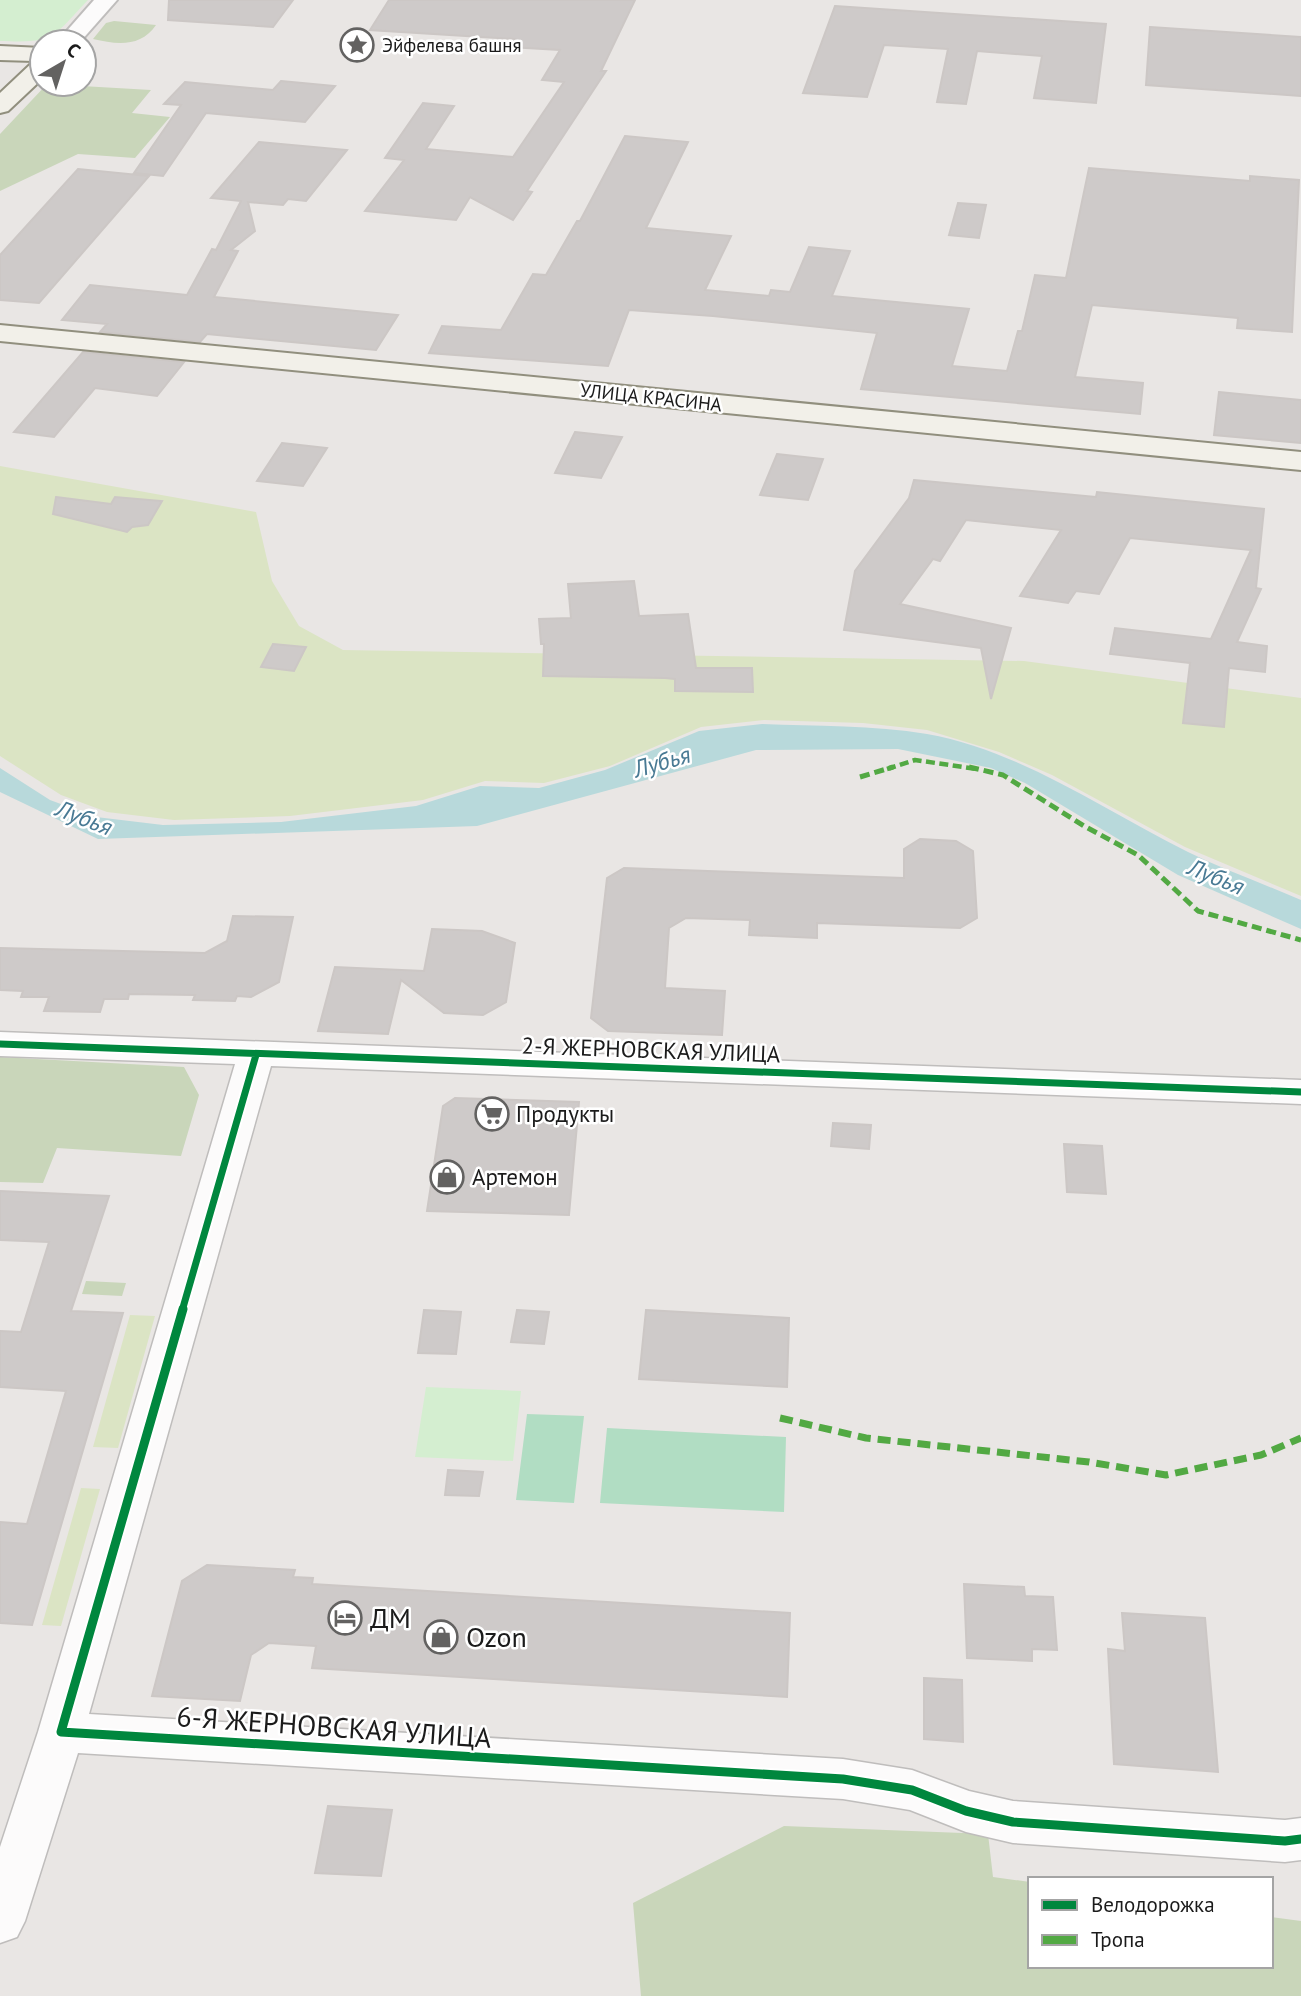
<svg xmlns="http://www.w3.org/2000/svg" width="1301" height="1996" font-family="'PT Sans',sans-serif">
	<rect width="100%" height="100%" fill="#e9e6e4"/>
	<path fill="#dbe4c4" d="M0 466 256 512 272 581 299 626 343 650 1024 661 1301 698V896L1185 847 1052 775 999 752 927 730 863 723 764 720 701 727 610 766 544 783 485 781 423 800 290 816 174 820 107 812 61 795 0 756Z
		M130 1315 155 1316 118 1448 93 1447Z
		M81 1488 100 1489 61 1626 42 1625Z"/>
	<path fill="#c9d6ba" d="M114 21 156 25C141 47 118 45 93 39L106 23Z
		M47 84 151 90 132 113 170 117 135 158 78 154 0 191V134Z
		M0 1057 184 1067 199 1095 181 1156 57 1148 43 1183 0 1182Z
		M86 1281 126 1283 122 1296 82 1294Z
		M784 1826 988 1834 993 1877 1030 1882V1966H1271V1917L1301 1921V1996H641L633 1903Z"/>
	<path fill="#d4eed0" d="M0 0H88C51 39 55 43 0 41Z
		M426 1387 521 1391 513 1461 415 1457Z"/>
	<path fill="#b1ddc3" d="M527 1414 584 1416 574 1503 516 1500Z
		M607 1428 786 1437 784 1512 600 1503Z"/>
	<path fill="#b8d9db" d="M762 724C816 726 873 725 927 734 1022 751 1103 810 1188 852 1225 870 1264 884 1301 900V929L1178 875 1025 783 991 768 898 749 756 750 477 826 98 839 0 792V768L50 800 96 817 163 825 281 822 416 806 480 786 539 788 605 770 699 731Z"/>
	<path fill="#cecac9" stroke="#ccc7c5" stroke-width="2" d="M169 0H293L273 27 168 20Z
		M389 0H635L601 71H606L527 191 532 192 513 220 470 197 456 220 365 211 404 160 385 158 423 103 454 106 426 149 513 157 564 82 542 80 560 50 510 47 515 39 370 30Z
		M835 6 1106 24 1096 103 1034 98 1042 56 977 51 966 104 937 102 948 49 884 45 867 97 803 93Z
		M1150 27 1301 37V96L1146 85Z
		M281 81 335 86 305 122 206 113 163 176 134 173 181 105 164 104 185 82 273 90Z
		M625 136 688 142 646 228 731 236 705 290 769 296 771 290 790 292 809 247 850 251 832 296 969 309 952 366 1007 371 1018 331H1022L1035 275 1066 278 1089 168 1250 181V176L1299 180 1292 332 1237 328 1238 318 1092 305 1075 377 1143 383 1140 414 861 389 877 333 713 316 629 310 608 366 429 353 442 326 501 330 533 274 546 275 577 221H580Z
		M259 142 347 150 306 201 288 199 283 205 248 202 255 231 231 250 238 251 214 297 398 315 376 350 207 334 200 342 100 332 107 324 62 320 90 285 187 295 212 249 216 250 241 201 211 198Z
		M78 169 149 176 39 303 0 300V255Z
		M958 203 986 205 979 238 949 235Z
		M83 352 184 362 157 396 95 388 54 437 14 432Z
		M1219 392 1301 400V443L1214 435Z
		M575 432 622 437 601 478 555 473Z
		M282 443 327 448 303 486 257 481Z
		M777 454 823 459 808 500 760 495Z
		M914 480 1096 497 1097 492 1264 509 1256 588 1261 589 1237 642 1267 646 1265 672 1229 668 1224 727 1183 723 1190 663 1110 654 1115 628 1211 639 1251 550 1130 538 1099 594 1076 591 1068 603 1020 596 1061 530 966 520 940 561 933 559 900 604 1011 628 991 699 981 648 844 630 855 571 909 498Z
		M56 497 111 504 115 497 162 501 148 525 132 527 127 532 53 514Z
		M634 581 639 616 688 614 696 668H752L753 692 675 691V679L665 678 543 676 544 644H541L539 619 571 618 568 584Z
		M273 644 306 647 294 671 261 667Z
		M920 839 956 841 973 851 977 918 960 928 817 923V938L749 935 750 920 686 918 669 928 665 988 725 991 722 1035 608 1031 591 1018 607 878 624 868 904 878V849Z
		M233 916 293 917 279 982 251 997 237 996 235 1001 193 1000 195 995 129 994 128 999H104L100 1012 44 1011 49 997H21L23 991 0 990V948L205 953 227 941Z
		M432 929 482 931 515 943 506 1002 483 1015 444 1013 401 980 388 1034 318 1031 335 967 424 971Z
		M455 1098 579 1102 569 1215 427 1211 443 1106Z
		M833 1123 871 1125 869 1149 831 1146Z
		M1064 1144 1102 1146 1106 1194 1067 1192Z
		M0 1191 109 1196 71 1311 123 1313 32 1625 0 1623V1522L27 1524 66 1391 0 1387V1331L21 1332 49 1242 0 1240Z
		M424 1310 461 1312 456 1354 418 1353Z
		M517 1310 549 1312 544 1344 511 1342Z
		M646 1310 789 1318 787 1387 639 1379Z
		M448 1470 483 1472 479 1496 445 1495Z
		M207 1565 295 1570 293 1577 313 1578 312 1584 790 1613 787 1697 312 1668 316 1646 269 1643 251 1655 240 1701 152 1696 182 1581Z
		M964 1584 1024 1587 1025 1596 1053 1597 1057 1650 1032 1649V1661L967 1658Z
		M1122 1613 1205 1618 1218 1772 1114 1764 1108 1649 1125 1651Z
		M924 1678 962 1680 963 1742 924 1739Z
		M328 1806 392 1810 381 1876 315 1873Z"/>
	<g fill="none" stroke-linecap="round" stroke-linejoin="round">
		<defs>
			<path id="minor" d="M0 1032 1301 1080V1104L271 1066 89 1714 843 1759 912 1770 969 1791 1013 1801 1285 1820 1301 1818V1860L1285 1862 1013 1843 966 1832 910 1810 843 1799 78 1753 25 1921 17 1937 0 1943V1847L38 1732 235 1064 0 1056Z"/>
			<path id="tertiary" d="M94 0H117L80 42H57Z"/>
			<path id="secondary" d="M0 46 42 48V79L8 111 0 113V93L34 61 0 60Z
				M0 325 1301 452V470L0 341Z"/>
		</defs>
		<use href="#minor" stroke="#bfbdbc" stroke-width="3"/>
		<use href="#tertiary" stroke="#bfbdbc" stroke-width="4"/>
		<use href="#secondary" stroke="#918f7e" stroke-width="4"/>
		<use href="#minor" fill="#fcfbfb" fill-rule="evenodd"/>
		<use href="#tertiary" fill="#fcfbfb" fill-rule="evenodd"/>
		<use href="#secondary" fill="#f2f0e9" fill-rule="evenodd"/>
		<path stroke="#52a943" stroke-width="4.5" stroke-dasharray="9 4.5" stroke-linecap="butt" d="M887 769 915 760 977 769"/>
		<path stroke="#52a943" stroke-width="5" stroke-dasharray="10 5" stroke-linecap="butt" d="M969 767 1003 775 1084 826 1138 855 1198 911 1301 940
			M860 777 893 767"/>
		<path stroke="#52a943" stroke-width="7" stroke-dasharray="13 7" stroke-linecap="butt" d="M780 1418 866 1438 1089 1462 1166 1475 1261 1455 1301 1438"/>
		<defs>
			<path id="cycleway-far1" d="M0 1044 1301 1092
				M182 1311 256 1055"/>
			<path id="cycleway" d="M183 1309 61 1732 843 1779 912 1790 966 1811 1013 1822 1285 1841 1301 1839"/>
		</defs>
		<use href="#cycleway-far1" stroke="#fff" stroke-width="11"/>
		<use href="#cycleway" stroke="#fff" stroke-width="13"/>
		<use href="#cycleway-far1" stroke="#00873e" stroke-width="7"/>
		<use href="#cycleway" stroke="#00873e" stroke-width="9"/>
	</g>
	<defs>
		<symbol id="sight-ring" viewBox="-11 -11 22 22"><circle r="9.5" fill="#fff" stroke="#636261" stroke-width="1.5"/><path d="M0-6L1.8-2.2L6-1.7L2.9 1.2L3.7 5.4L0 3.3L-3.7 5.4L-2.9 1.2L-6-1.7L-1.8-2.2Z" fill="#636261"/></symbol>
		<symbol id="supermarket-ring" viewBox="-11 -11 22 22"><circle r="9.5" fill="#fff" stroke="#636261" stroke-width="1.5"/><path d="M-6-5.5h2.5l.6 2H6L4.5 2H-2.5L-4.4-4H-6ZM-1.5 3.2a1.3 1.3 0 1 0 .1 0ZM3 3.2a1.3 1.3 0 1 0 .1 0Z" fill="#636261"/></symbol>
		<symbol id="shop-ring" viewBox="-11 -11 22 22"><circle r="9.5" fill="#fff" stroke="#636261" stroke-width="1.5"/><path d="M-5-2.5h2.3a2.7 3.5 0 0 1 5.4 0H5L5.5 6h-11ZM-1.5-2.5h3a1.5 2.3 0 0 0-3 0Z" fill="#636261"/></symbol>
		<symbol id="hotel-ring" viewBox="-11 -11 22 22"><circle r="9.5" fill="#fff" stroke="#636261" stroke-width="1.5"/><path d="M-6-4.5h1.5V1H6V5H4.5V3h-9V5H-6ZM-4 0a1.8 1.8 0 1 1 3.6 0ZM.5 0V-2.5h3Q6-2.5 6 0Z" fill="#636261"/></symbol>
	</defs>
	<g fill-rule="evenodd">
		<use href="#sight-ring" x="338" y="26" width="38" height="38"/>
		<use href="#supermarket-ring" x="473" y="1095" width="38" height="38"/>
		<use href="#shop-ring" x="428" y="1158" width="38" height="38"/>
		<use href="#hotel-ring" x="326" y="1599" width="38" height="38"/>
		<use href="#shop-ring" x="422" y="1618" width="38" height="38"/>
	</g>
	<g text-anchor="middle" stroke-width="5" stroke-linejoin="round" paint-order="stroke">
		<g font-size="19" fill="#1b1b1b" stroke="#fff" text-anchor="start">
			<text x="382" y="52">Эйфелева башня</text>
		</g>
		<g font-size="19" fill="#1b1b1b" stroke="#fff">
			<text transform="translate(651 397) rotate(6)" y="7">УЛИЦА КРАСИНА</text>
		</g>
		<g font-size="23" fill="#1b1b1b" stroke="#fff">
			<text transform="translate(651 1050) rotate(2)" y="8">2-Я ЖЕРНОВСКАЯ УЛИЦА</text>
		</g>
		<g font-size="23" fill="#1b1b1b" stroke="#fff" text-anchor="start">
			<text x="516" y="1122">Продукты</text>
			<text x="472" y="1185">Артемон</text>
		</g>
		<g font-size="24" font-style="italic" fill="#497a94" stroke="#fff">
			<text transform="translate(662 762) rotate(-16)" y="8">Лубья</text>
			<text transform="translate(84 818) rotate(21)" y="8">Лубья</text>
			<text transform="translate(1216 877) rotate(22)" y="8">Лубья</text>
		</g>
		<g font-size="28" fill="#1b1b1b" stroke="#fff" text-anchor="start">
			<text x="370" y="1628">ДМ</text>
			<text x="466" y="1647">Ozon</text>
		</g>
		<g font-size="28" fill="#1b1b1b" stroke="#fff">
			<text transform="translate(334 1727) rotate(4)" y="10">6-Я ЖЕРНОВСКАЯ УЛИЦА</text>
		</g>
	</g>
	<rect x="1028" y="1877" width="245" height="91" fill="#ffffff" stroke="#a4a4a4" stroke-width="2"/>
	<rect x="1042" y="1900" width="35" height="10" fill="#00873e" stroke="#a4a4a4" stroke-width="2"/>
	<text x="1091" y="1912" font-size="21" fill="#1b1b1b">Велодорожка</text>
	<rect x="1042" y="1935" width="35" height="10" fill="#52a943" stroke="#a4a4a4" stroke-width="2"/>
	<text x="1091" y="1947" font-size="21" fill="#1b1b1b">Тропа</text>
	<g transform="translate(63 63) rotate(39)"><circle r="33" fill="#ffffff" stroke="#a4a4a4" stroke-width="2"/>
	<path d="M0-5L12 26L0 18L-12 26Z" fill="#636261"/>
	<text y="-10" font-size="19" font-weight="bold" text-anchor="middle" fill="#1b1b1b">С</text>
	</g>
</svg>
